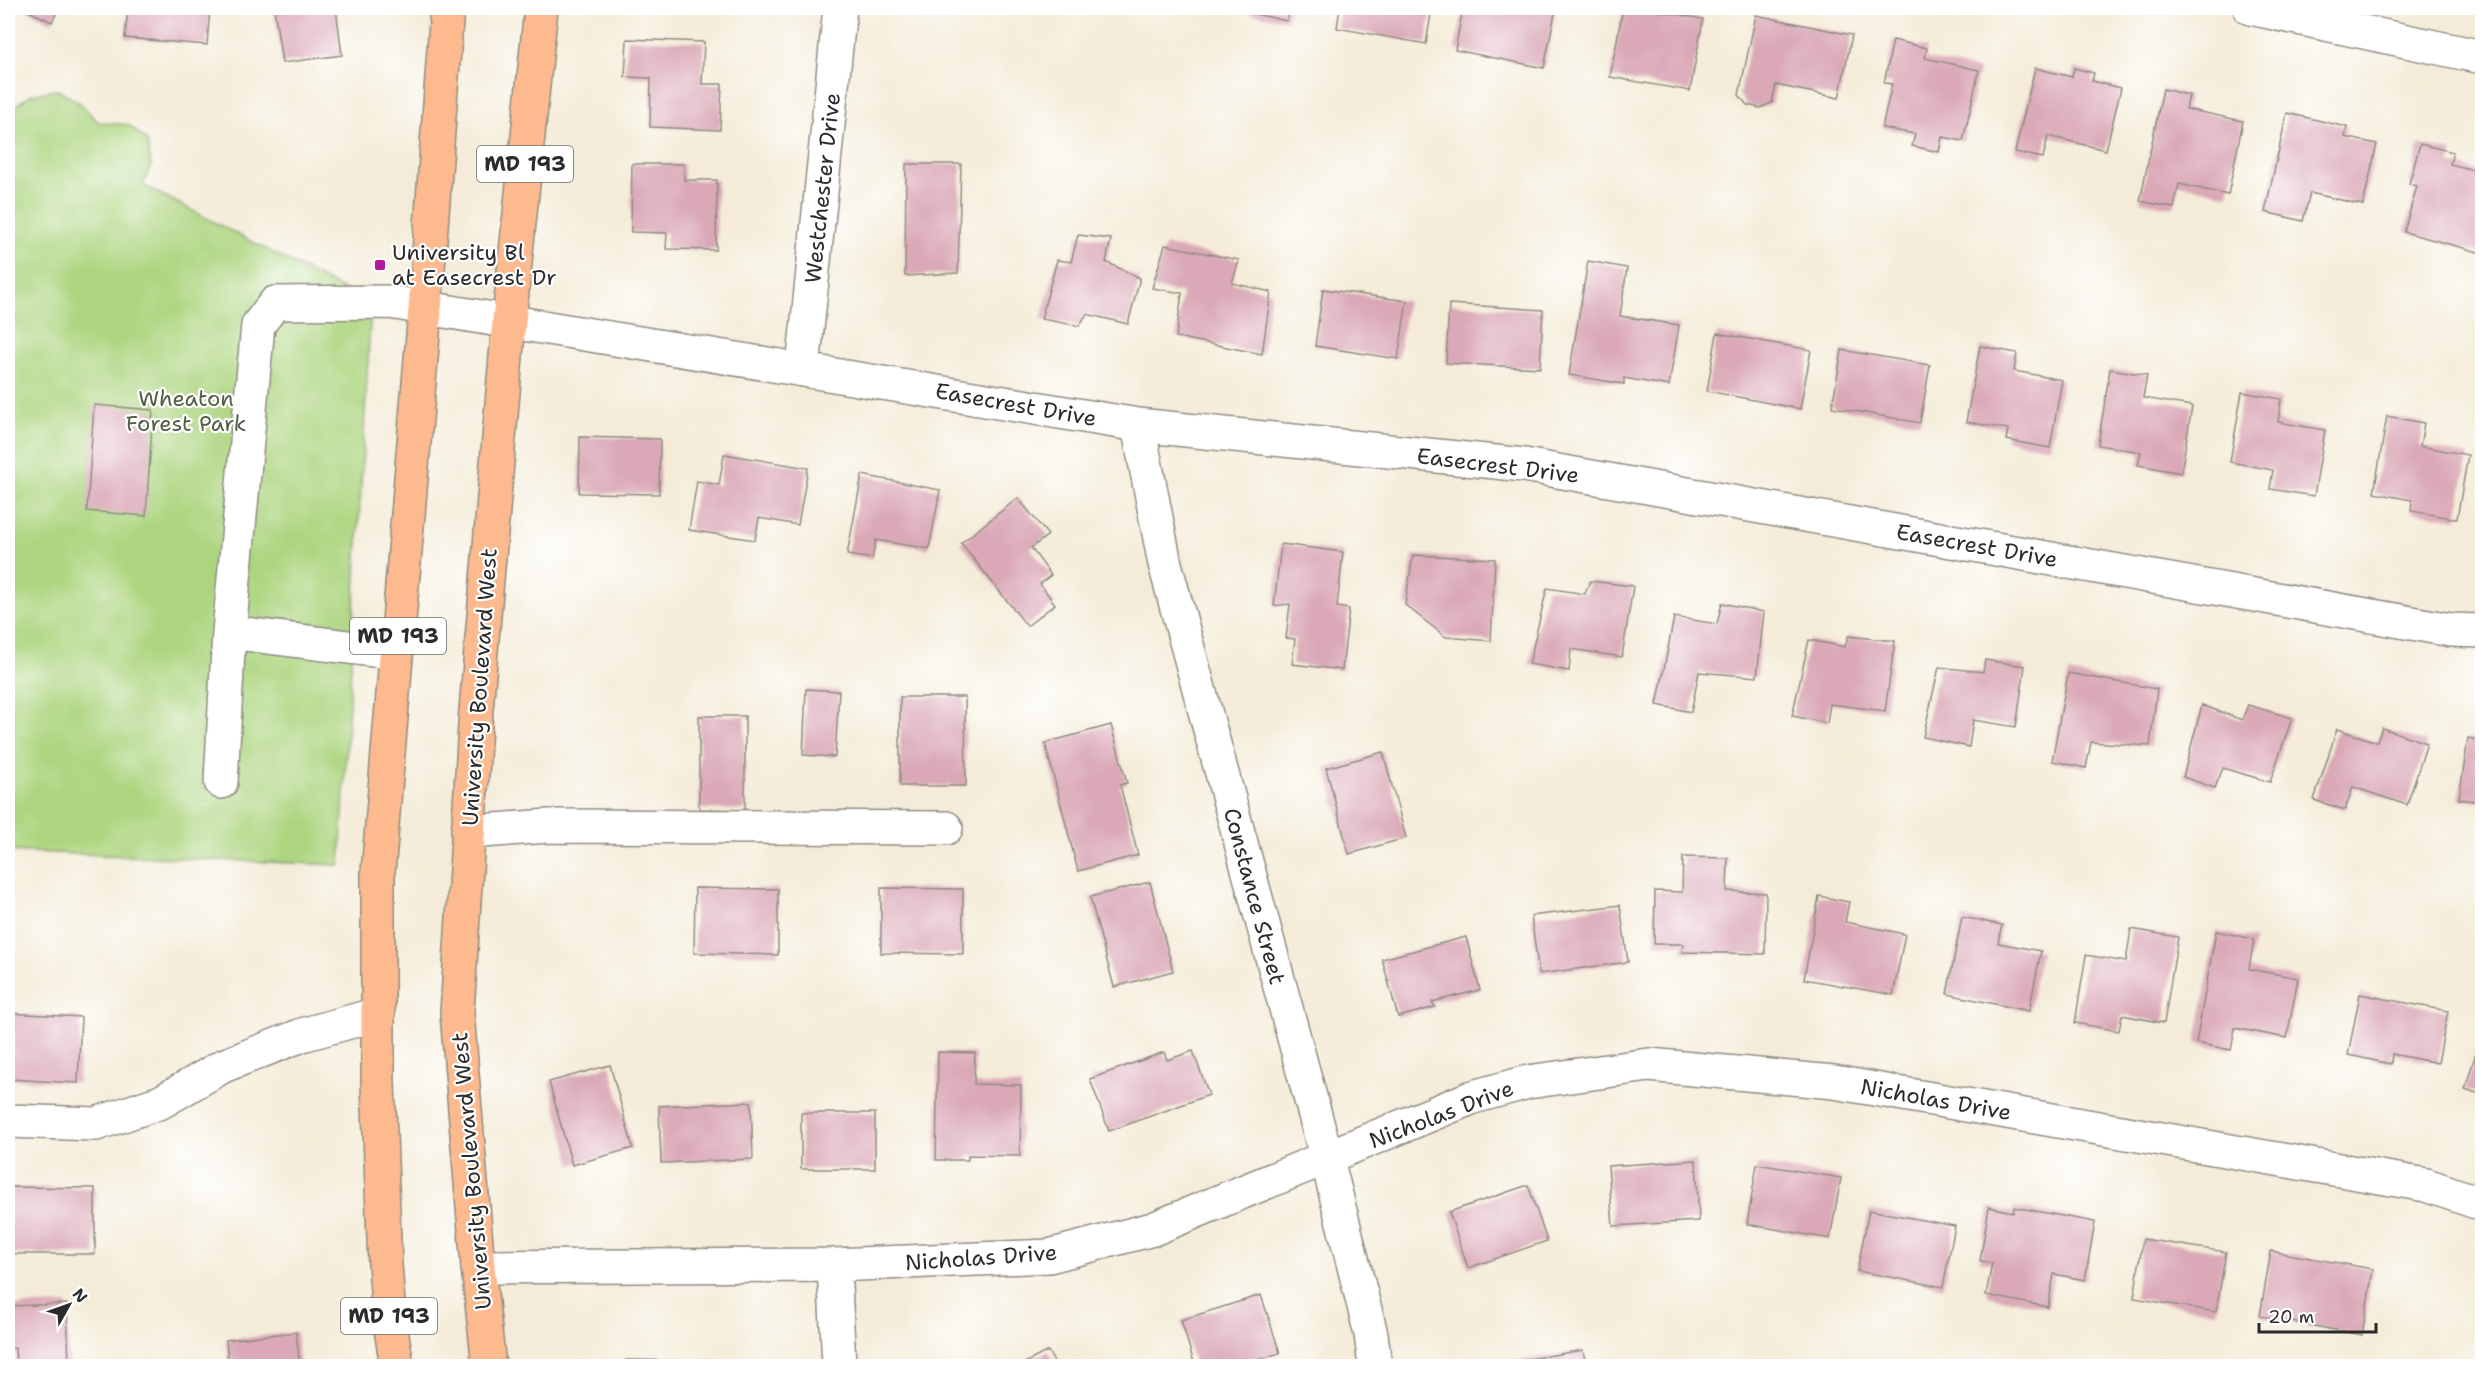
<svg xmlns="http://www.w3.org/2000/svg" width="2490" height="1374" font-family="'Shantell Sans',sans-serif">
	<rect width="100%" height="100%" fill="#fff"/>
	<filter id="ink" filterUnits="userSpaceOnUse"><feTurbulence type="fractalNoise" baseFrequency=".0167" numOctaves="2"/><feDisplacementMap in="SourceGraphic" scale="12" xChannelSelector="R" yChannelSelector="G"/><feConvolveMatrix kernelMatrix="1 2 1 2 8 2 1 2 1" color-interpolation-filters="sRGB"/></filter>
	<filter id="wash" filterUnits="userSpaceOnUse"><feTurbulence type="fractalNoise" baseFrequency=".008" numOctaves="4" result="noise"/><feDisplacementMap in="SourceGraphic" scale="24" xChannelSelector="R" yChannelSelector="G"/><feGaussianBlur stdDeviation="1.35" result="paint"/><feColorMatrix in="noise" values="0 0 0 0 0 0 0 0 0 0 0 0 0 0 0 0 0 1.4 0 .05"/><feComposite in="paint" operator="in"/></filter>
	<g filter="url(#wash)">
		<rect width="100%" height="100%" fill="#f4ecd8"/>
		<path fill="#add580" stroke="#6c8056" stroke-width="1.5" d="M58 90 80 103 98 122 129 125 147 141 151 165 143 185 371 304 340 865 8 851V111L32 94Z"/>
		<g id="blocks">
			<path fill="#daa8b7" d="M22 8H59L52 22Z
				M128 8H210L207 45 125 38Z
				M274 8H336L342 55 282 63Z
				M1227 8H1290L1287 21Z
				M1340 8H1432L1426 44 1337 28Z
				M1463 8H1556L1544 68 1455 50Z
				M1623 8H1642L1703 19 1690 91 1610 77Z
				M1756 15 1852 35 1839 98 1776 85 1772 103 1760 108 1747 105 1739 95Z
				M627 39 704 42 702 84H722L720 130 650 127 651 78 625 77Z
				M1893 40 1927 48 1925 58 1979 70 1963 141 1942 137 1939 152 1912 146 1915 134 1882 128 1892 84 1884 83Z
				M2035 68 2072 77 2074 68 2094 73 2092 81 2121 88 2106 150 2048 136 2043 158 2015 152Z
				M2163 89 2189 95 2186 109 2243 121 2228 195 2179 184 2174 208 2140 201Z
				M2287 113 2347 127 2345 137 2377 144 2363 205 2310 193 2303 221 2265 212Z
				M2420 144 2453 152 2450 164 2482 172V253L2404 232 2417 186 2409 184Z
				M632 164H684V180H717L716 250 666 249 667 233 631 232Z
				M906 164H961L958 273 905 276Z
				M1078 235 1111 239 1106 262 1140 278 1128 324 1087 314 1079 326 1041 319 1057 260 1071 262Z
				M1165 245 1239 260 1232 283 1271 292 1262 354 1176 337 1182 293 1152 288Z
				M1588 261 1627 268 1620 316 1679 325 1669 386 1624 378V384L1569 375Z
				M1323 289 1407 301 1398 359 1315 346Z
				M1449 304 1543 310 1540 368 1446 363Z
				M1717 333 1811 350 1800 409 1707 391Z
				M1980 346 2017 353 2014 371 2062 380 2050 448 2006 440 2008 429 1966 422Z
				M1842 350 1930 365 1920 423 1832 407Z
				M2110 369 2147 375 2143 398 2192 406 2181 473 2138 465 2141 452 2098 445Z
				M2242 392 2281 399 2278 422 2325 430 2314 496 2270 489 2273 470 2230 462Z
				M94 405 153 410 146 516 87 511Z
				M2387 416 2424 423 2420 446 2468 455 2457 519 2411 511 2412 500 2374 493Z
				M580 437 660 439 659 494 579 493Z
				M724 454 808 468 798 525 759 518 755 540 689 530 697 481 719 485Z
				M862 475 940 490 929 549 876 540 872 559 847 555Z
				M1018 498 1048 535 1031 548 1051 575 1040 584 1055 604 1027 626 961 543Z
				M1281 544 1343 552 1337 607 1349 609 1342 670 1292 664 1295 639 1286 638 1290 604 1274 606Z
				M1413 555 1495 559 1491 641 1446 637 1405 605Z
				M1590 581 1633 586 1622 657 1571 649 1569 671 1529 664 1547 588 1585 594Z
				M1722 603 1764 612 1757 677 1699 672 1691 712 1657 705 1674 617 1717 624Z
				M1848 636 1895 641 1885 711 1830 704 1827 723 1792 716 1809 640 1845 647Z
				M1985 660 2025 666 2016 727 1973 720 1969 747 1923 737 1939 667 1983 672Z
				M2068 673 2157 689 2150 746 2091 742 2086 768 2052 761Z
				M806 689 839 691 835 757 803 755Z
				M900 697H965L966 786H900Z
				M2202 705 2242 720 2248 705 2292 718 2270 782 2223 768 2215 788 2183 777Z
				M699 716H745V810L699 809Z
				M1111 725 1127 783 1120 785 1138 855 1078 871 1045 743Z
				M2382 728 2427 743 2407 805 2353 787 2345 810 2314 800 2337 729 2377 742Z
				M2468 738 2482 741V802L2459 799Z
				M1383 752 1406 838 1349 854 1326 768Z
				M1683 857 1728 858 1727 891 1766 893 1765 954 1682 952 1683 944H1654L1655 891 1682 892Z
				M1150 882 1173 971 1114 987 1090 897Z
				M695 888 778 889V955L694 953Z
				M881 888 963 889V954L881 953Z
				M1819 896 1849 902 1845 922 1905 934 1893 995 1804 979Z
				M1620 905 1628 962 1539 974 1531 916Z
				M1962 917 2002 925 1998 943 2041 951 2029 1011 1947 994Z
				M2131 929 2178 937 2164 1023 2122 1015 2119 1031 2075 1023 2086 955 2126 962Z
				M2216 931 2254 939 2249 969 2298 978 2287 1038 2235 1028 2231 1050 2196 1043Z
				M1466 937 1480 990 1432 1002 1435 1007 1398 1017 1382 959Z
				M2360 994 2448 1011 2438 1063 2392 1054 2391 1064 2348 1055Z
				M8 1013 81 1017 78 1083 8 1079Z
				M2482 1033V1095L2465 1089Z
				M1193 1051 1209 1095 1109 1131 1090 1079 1164 1052 1167 1060Z
				M938 1052 975 1053 974 1084 1021 1085 1020 1156 968 1155V1160H936Z
				M610 1065 633 1148 572 1165 549 1082Z
				M751 1102 753 1159 661 1163 659 1106Z
				M801 1113H875V1169H801Z
				M1696 1160 1699 1221 1613 1226 1608 1166Z
				M1757 1164 1841 1178 1830 1239 1747 1224Z
				M1528 1185 1547 1241 1468 1268 1449 1212Z
				M8 1187 95 1188V1254H8Z
				M1989 1207 2013 1212 2014 1207 2095 1222 2085 1280 2054 1274 2048 1307 1986 1295 1992 1263 1980 1261Z
				M1869 1210 1955 1226 1943 1287 1857 1271Z
				M2143 1239 2226 1252 2216 1312 2134 1298Z
				M2271 1251 2373 1269 2362 1335 2260 1316Z
				M1261 1295 1280 1353 1237 1366H1195L1181 1320Z
				M67 1304 69 1366H16L15 1348 8 1349V1306Z
				M296 1332 300 1366H229L226 1340Z
				M1583 1350 1586 1366H1493V1365Z
				M1048 1351 1056 1366H1019Z
				M626 1360 718 1361V1366H626Z"/>
		</g>
	</g>
	<g filter="url(#ink)">
		<use href="#blocks" fill-opacity="0" stroke="#908c82" stroke-width="1.5"/>
		<g fill="none" stroke-linecap="round" stroke-linejoin="round">
			<defs>
				<path id="minor" d="M2250 8 2482 57
					M803 368 840 8
					M1138 425 1165 564 1327 1159 1371 1334 1375 1366
					M396 653 229 632 258 325 275 303 390 302 1138 425 1524 465 2451 630 2482 631
					M221 782 229 632
					M468 832 549 826 946 828
					M8 1121 96 1124 161 1102 223 1066 302 1035 378 1014
					M834 1265 839 1366
					M478 1267 834 1265 1049 1256 1153 1229 1473 1097 1528 1082 1649 1065 1834 1082 2426 1185 2482 1204"/>
				<path id="major" d="M397 1366 389 1317 385 1265 378 1082V873L424 323 447 8
					M489 1366 478 1267 457 1013 476 710 509 321 541 8"/>
			</defs>
			<use href="#minor" stroke="#908c82" stroke-width="36"/>
			<use href="#major" stroke="#908c82" stroke-width="36"/>
			<use href="#minor" stroke="#fff" stroke-width="33"/>
			<use href="#major" stroke="#fcba8e" stroke-width="33"/>
		</g>
	</g>
	<rect fill="#b5179e" stroke="#fff" stroke-width="2" x="374" y="259" width="12" height="12" rx="3"/>
	<g text-anchor="middle" stroke-width="4.5" stroke-linejoin="round" paint-order="stroke">
		<g fill="#fff" stroke="#6b6b6b" stroke-width="1.5">
			<rect x="477" y="146" width="96" height="36" rx="4.5"/>
			<rect x="350" y="618" width="96" height="36" rx="4.5"/>
			<rect x="341" y="1298" width="96" height="36" rx="4.5"/>
		</g>
		<g font-size="21" font-weight="bold" fill="#2b2b2b">
			<text x="525" y="171">MD 193</text>
			<text x="398" y="643">MD 193</text>
			<text x="389" y="1323">MD 193</text>
		</g>
		<g font-size="22" fill="#2b2b2b" stroke="#fff">
			<text transform="translate(822 188) rotate(-84)" y="8">Westchester Drive</text>
			<text transform="translate(1016 404) rotate(10)" y="8">Easecrest Drive</text>
			<text transform="translate(1498 465) rotate(7)" y="8">Easecrest Drive</text>
			<text transform="translate(1977 545) rotate(10)" y="8">Easecrest Drive</text>
			<text transform="translate(479 687) rotate(-86)" y="8">University Boulevard West</text>
			<text transform="translate(1255 896) rotate(75)" y="8">Constance Street</text>
			<text transform="translate(1936 1099) rotate(10)" y="8">Nicholas Drive</text>
			<text transform="translate(1441 1114) rotate(-21)" y="8">Nicholas Drive</text>
			<text transform="translate(471 1171) rotate(-95)" y="8">University Boulevard West</text>
			<text transform="translate(981 1257) rotate(-4)" y="8">Nicholas Drive</text>
		</g>
		<g font-size="22" fill="#2b2b2b" stroke="#fff" text-anchor="start">
			<text x="392" y="260">University Bl<tspan x="392" dy="25">at Easecrest Dr</tspan></text>
		</g>
		<g font-size="22" fill="#525e44" stroke="#fff">
			<text x="186" y="406">Wheaton<tspan x="186" dy="25">Forest Park</tspan></text>
		</g>
	</g>
	<rect width="2490" height="1374" fill="none" stroke="#fff" stroke-width="30"/>
	<g transform="translate(69 1305) rotate(50)" stroke="#ffffff" stroke-width="4.5" paint-order="stroke">
	<path d="M0-4.5L10 22L0 15L-10 22Z" fill="#2b2b2b"/>
	<text y="-9" font-size="16" font-weight="bold" text-anchor="middle" fill="#2b2b2b">N</text>
	</g>
	<path d="M2259 1323v9h117v-9" fill="none" stroke="#2b2b2b" stroke-width="3"/>
	<text x="2268" y="1323" font-size="18" fill="#2b2b2b" stroke="#ffffff" stroke-width="4.5" paint-order="stroke">20 m</text>
</svg>
